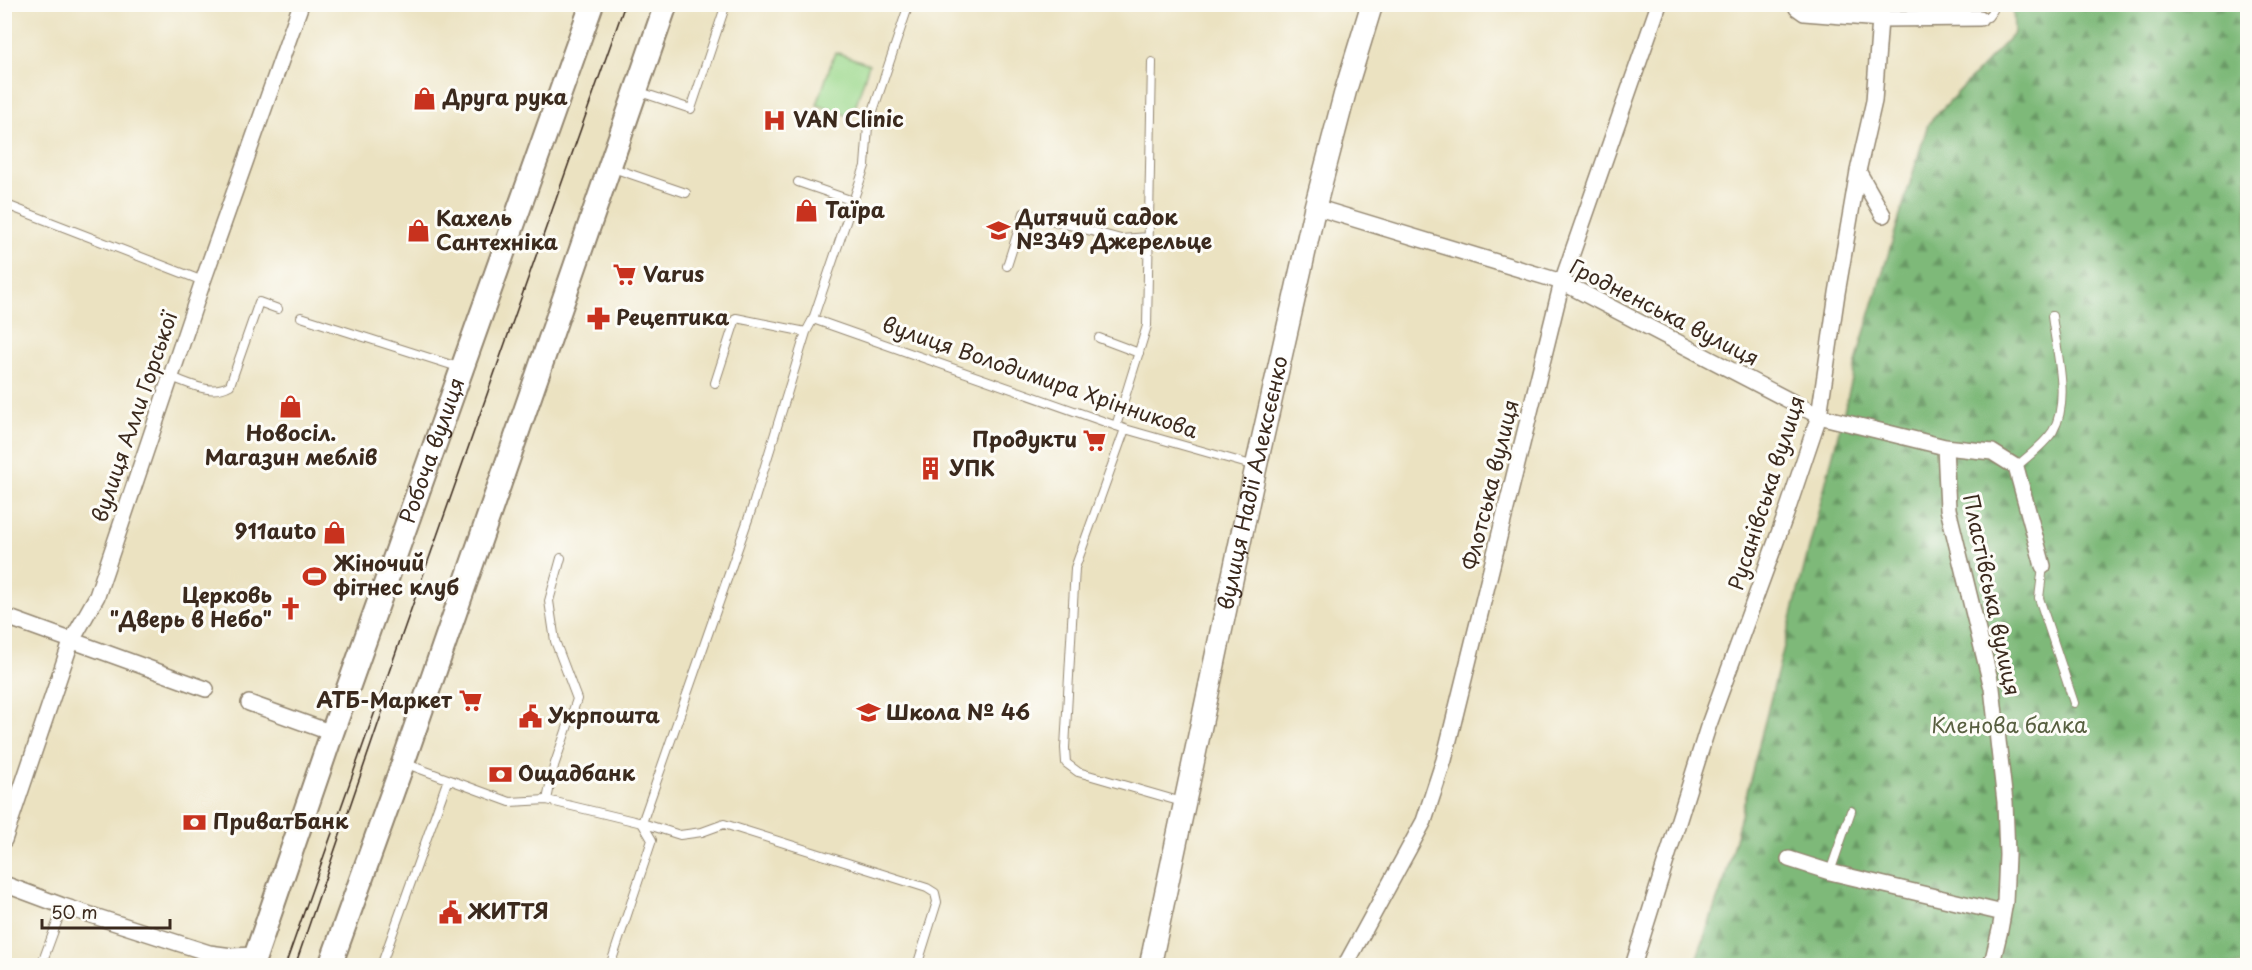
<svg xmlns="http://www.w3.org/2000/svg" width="2252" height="970" font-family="'Playpen Sans',sans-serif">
	<defs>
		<pattern id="forest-firs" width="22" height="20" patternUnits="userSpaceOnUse" patternTransform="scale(1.5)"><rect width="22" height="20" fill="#7eb979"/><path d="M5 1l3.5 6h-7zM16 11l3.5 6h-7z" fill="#689763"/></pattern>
	</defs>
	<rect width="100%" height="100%" fill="#fdfcf7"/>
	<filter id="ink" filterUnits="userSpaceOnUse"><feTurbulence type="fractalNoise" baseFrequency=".0167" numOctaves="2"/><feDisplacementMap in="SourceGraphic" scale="12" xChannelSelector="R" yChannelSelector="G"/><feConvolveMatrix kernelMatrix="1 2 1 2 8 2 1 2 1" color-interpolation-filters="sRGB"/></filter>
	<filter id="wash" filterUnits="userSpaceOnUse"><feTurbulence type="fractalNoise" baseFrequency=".008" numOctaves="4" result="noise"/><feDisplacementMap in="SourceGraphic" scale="24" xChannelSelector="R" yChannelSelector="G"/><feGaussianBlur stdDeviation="1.35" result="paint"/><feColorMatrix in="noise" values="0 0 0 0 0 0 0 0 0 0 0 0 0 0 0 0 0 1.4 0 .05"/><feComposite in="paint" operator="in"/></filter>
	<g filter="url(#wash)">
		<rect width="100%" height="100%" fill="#ebe2c1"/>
		<path fill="url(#forest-firs)" stroke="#5c724c" stroke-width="1.5" d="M2013 5H2247V965L1694 966 1725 878 1862 340 1928 124 2014 33Z"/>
		<path fill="#9dd98e" stroke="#6c8256" stroke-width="1.5" d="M835 52 869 64 852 117 817 105Z"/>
	</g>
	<g filter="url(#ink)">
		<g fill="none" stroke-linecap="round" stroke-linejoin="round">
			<defs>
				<path id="lane" d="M1980 18 1988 17 1993 10V4
					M637 91 691 109 726 4
					M610 167 686 193
					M798 182 853 201
					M4 204 203 281
					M1007 266 1024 213 1121 239 1149 237
					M301 317 461 368
					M813 319 1125 429 1255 466
					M1099 338 1139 353
					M171 377C191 384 211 396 230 385L259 302 278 309
					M715 383 736 318 806 332
					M1116 426 1147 326 1152 62
					M1125 429 1075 568 1065 748 1066 763 1078 772 1182 802
					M2016 467C2028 456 2044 445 2053 431 2071 400 2056 350 2052 316
					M2043 566 2039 598 2074 703
					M404 763 510 802 547 800 642 823 680 835 702 832 724 824 927 888 935 893 937 902 917 966
					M547 800 554 766 577 699 555 641 549 601 561 558
					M1830 872 1851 811
					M41 966 63 906
					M381 966 448 779
					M610 966 652 840 642 823 753 505 806 332 813 319 865 166 868 126 909 4"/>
				<path id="street" d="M1880 19 1980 18
					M1858 171 1883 215
					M1315 207 1562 282 1819 416 1945 447 1992 452 2016 467 2043 566
					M1945 447 1948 509 1992 688 2005 802 2007 855 2005 902 2000 930 1993 959 1989 966
					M4 616 206 689
					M249 703 332 733
					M4 840 71 642 97 596 203 281 301 4
					M1789 859 1830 872 2003 913
					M4 884 63 906 209 953 232 956 255 955
					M1345 966 1424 821 1444 760 1562 282 1659 4
					M1633 966 1708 727 1786 514 1819 416 1837 293 1858 171 1874 101 1880 19 1804 13 1797 8V4"/>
				<g id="secondary">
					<path id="s1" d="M1150 966 1256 467 1315 207 1346 89 1372 4"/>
				</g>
				<g id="primary">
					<path id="s2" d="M252 966 332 733 592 4"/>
					<path d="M330 966 403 763 666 4"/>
				</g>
			</defs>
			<use href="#lane" stroke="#938670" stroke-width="10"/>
			<use href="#street" stroke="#938670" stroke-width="18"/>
			<use href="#secondary" stroke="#938670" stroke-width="24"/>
			<use href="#primary" stroke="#938670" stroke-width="26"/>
			<use href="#lane" stroke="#fff" stroke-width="8"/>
			<use href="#street" stroke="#fff" stroke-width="15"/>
			<use href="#secondary" stroke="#fff" stroke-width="21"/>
			<use href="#primary" stroke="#fff" stroke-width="22"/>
			<path stroke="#3b2a1e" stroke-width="1.5" d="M285 966 625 4
				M295 966 383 710"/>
		</g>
	</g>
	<defs>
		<symbol id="shop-bare" viewBox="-9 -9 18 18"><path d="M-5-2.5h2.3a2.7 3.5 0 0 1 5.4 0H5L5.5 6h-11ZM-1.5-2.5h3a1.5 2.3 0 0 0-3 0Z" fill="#c8321e" stroke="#fdfcf7" stroke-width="2.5" paint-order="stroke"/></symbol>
		<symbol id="hospital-bare" viewBox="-9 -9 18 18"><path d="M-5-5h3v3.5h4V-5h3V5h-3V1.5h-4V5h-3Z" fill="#c8321e" stroke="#fdfcf7" stroke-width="2.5" paint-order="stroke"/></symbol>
		<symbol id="school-bare" viewBox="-9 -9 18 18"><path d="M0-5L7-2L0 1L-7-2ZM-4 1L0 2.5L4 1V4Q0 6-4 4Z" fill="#c8321e" stroke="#fdfcf7" stroke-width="2.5" paint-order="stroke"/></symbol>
		<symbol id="supermarket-bare" viewBox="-9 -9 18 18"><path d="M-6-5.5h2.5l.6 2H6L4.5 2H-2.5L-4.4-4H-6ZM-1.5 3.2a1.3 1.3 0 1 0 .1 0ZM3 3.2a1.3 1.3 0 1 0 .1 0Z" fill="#c8321e" stroke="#fdfcf7" stroke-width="2.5" paint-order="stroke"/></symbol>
		<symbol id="pharmacy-bare" viewBox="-9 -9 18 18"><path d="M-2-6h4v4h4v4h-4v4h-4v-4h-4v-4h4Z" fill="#c8321e" stroke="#fdfcf7" stroke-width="2.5" paint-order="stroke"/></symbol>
		<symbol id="building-bare" viewBox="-9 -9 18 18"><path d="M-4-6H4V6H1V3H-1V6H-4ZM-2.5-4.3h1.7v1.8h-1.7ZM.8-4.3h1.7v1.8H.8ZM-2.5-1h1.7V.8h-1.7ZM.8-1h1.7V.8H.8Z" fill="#c8321e" stroke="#fdfcf7" stroke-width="2.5" paint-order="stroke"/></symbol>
		<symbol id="stadium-bare" viewBox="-9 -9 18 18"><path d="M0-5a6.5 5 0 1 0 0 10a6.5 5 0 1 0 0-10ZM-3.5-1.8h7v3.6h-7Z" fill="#c8321e" stroke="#fdfcf7" stroke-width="2.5" paint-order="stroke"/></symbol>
		<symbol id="church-bare" viewBox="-9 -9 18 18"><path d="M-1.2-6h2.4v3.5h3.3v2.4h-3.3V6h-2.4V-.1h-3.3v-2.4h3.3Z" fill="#c8321e" stroke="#fdfcf7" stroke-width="2.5" paint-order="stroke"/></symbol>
		<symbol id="civic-bare" viewBox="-9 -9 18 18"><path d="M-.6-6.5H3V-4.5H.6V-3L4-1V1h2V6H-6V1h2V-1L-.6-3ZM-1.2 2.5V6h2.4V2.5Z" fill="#c8321e" stroke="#fdfcf7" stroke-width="2.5" paint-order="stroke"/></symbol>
		<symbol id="bank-bare" viewBox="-9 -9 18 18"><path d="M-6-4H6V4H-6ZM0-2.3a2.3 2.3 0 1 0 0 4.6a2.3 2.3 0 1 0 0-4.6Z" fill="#c8321e" stroke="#fdfcf7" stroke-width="2.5" paint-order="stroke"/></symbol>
	</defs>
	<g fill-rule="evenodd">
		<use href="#shop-bare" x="408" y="82" width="33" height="33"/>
		<use href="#hospital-bare" x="758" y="104" width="33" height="33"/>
		<use href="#shop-bare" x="790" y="194" width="33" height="33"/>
		<use href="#school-bare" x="982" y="214" width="33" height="33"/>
		<use href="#shop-bare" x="402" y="214" width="33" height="33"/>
		<use href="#supermarket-bare" x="608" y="258" width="33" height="33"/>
		<use href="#pharmacy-bare" x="582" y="302" width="33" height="33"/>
		<use href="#shop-bare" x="274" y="390" width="33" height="33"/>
		<use href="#supermarket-bare" x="1078" y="424" width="33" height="33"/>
		<use href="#building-bare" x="914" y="452" width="33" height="33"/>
		<use href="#shop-bare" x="318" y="516" width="33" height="33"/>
		<use href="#stadium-bare" x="298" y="560" width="33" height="33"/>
		<use href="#church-bare" x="274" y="592" width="33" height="33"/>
		<use href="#supermarket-bare" x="454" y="684" width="33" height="33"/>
		<use href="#school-bare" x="852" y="696" width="33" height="33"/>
		<use href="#civic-bare" x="514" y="700" width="33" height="33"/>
		<use href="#bank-bare" x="484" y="758" width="33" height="33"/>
		<use href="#bank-bare" x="178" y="806" width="33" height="33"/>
		<use href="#civic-bare" x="434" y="896" width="33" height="33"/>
	</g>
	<g text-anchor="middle" stroke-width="6" stroke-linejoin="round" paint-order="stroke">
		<g font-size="21" font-weight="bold" fill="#3b2a1e" stroke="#fdfcf7" text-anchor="start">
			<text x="443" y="105">Друга рука</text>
			<text x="793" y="127">VAN Clinic</text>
			<text x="825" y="218">Таїра</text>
			<text x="1016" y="225">Дитячий садок<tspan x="1016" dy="24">№349 Джерельце</tspan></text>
			<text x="436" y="226">Кахель<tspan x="436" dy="24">Сантехніка</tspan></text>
			<text x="643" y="282">Varus</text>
			<text x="616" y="325">Рецептика</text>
			<text x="291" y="441" text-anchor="middle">Новосіл.<tspan x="291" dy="24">Магазин меблів</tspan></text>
			<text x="1077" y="447" text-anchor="end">Продукти</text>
			<text x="949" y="476">УПК</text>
			<text x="316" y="539" text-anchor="end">911auto</text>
			<text x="333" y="571">Жіночий<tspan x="333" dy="24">фітнес клуб</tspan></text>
			<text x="272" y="603" text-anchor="end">Церковь<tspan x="272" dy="24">"Дверь в Небо"</tspan></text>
			<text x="452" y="708" text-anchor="end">АТБ-Маркет</text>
			<text x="886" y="720">Школа № 46</text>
			<text x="548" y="723">Укрпошта</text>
			<text x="518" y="781">Ощадбанк</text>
			<text x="213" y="829">ПриватБанк</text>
			<text x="468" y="919">ЖИТТЯ</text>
		</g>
		<g font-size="21" fill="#3b2a1e" stroke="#fdfcf7">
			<text transform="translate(1664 313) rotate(27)" y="7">Гродненська вулиця</text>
			<text transform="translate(1040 378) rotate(19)" y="7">вулиця Володимира Хрінникова</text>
			<text transform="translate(135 417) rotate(-71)" y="7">вулиця Алли Горської</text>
			<text dy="7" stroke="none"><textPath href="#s2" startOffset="546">Робоча вулиця</textPath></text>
			<text dy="7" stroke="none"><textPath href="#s1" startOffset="494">вулиця Надії Алексєєнко</textPath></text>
			<text transform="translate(1491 485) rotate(-76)" y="7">Флотська вулиця</text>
			<text transform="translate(1767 493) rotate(-72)" y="7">Русанівська вулиця</text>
			<text transform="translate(1991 595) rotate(78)" y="7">Пластівська вулиця</text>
		</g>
		<g font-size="21" fill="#585f40" stroke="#fdfcf7">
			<text x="2009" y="733">Кленова балка</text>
		</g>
	</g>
	<rect width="2252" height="970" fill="none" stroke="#fdfcf7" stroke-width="24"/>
	<path d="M42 919v9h128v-9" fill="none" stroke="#3b2a1e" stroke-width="3"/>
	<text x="51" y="919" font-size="18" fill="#3b2a1e" stroke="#fdfcf7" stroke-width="4.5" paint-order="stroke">50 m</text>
</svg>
